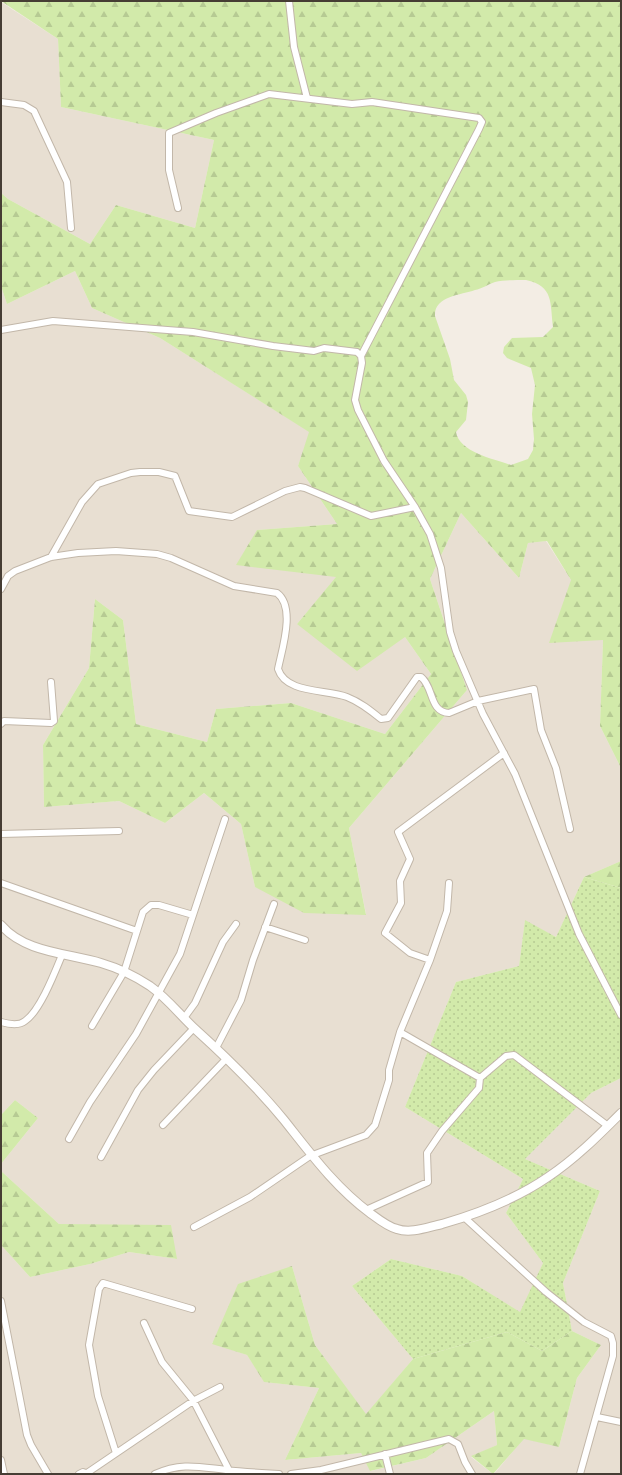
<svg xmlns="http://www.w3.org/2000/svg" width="622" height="1475" font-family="'Nunito Sans',sans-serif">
	<defs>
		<pattern id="grass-dots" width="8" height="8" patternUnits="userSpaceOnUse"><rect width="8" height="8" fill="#d2eaaa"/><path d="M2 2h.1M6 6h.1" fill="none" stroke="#b6ca93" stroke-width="1.8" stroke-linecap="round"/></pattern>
		<pattern id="forest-firs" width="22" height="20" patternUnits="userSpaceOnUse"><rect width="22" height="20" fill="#d2eaaa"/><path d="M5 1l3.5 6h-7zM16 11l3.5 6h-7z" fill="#b6ca93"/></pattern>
	</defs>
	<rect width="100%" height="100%" fill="#f3ede4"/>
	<path fill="#e8dfd2" d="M1 2 58 39 61 107 214 140 195 228 116 205 90 244 8 199 1 193Z
		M75 271 92 308 160 338 310 432 298 466 337 524 257 530 337 577 297 624 405 637 431 674 385 734 291 703 216 709 207 742 136 724 123 620 95 599 89 668 43 745 44 807 119 801 165 823 204 793 241 824 255 887 366 914 349 828 467 690 430 579 461 513 519 578 528 543 546 541 571 580 603 640 600 726 621 768V861L584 877 556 937 525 921 519 966 456 982 405 1107 523 1179 506 1213 543 1263 521 1313 462 1276 391 1259 352 1286 413 1359 366 1415 315 1345 292 1266 212 1343 247 1355 265 1382 319 1388 285 1460 361 1453 371 1471 426 1458 494 1411 497 1445 471 1457 493 1474H1V1245L30 1277 90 1264 129 1252 177 1259 109 1226 59 1224 1 1171V1164L38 1118 15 1100 1 1115V286L7 304Z
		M621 1078V1474H494L524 1438 559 1447 577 1378 601 1345 572 1331 563 1283 600 1191 525 1159 591 1093Z"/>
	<path fill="url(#grass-dots)" d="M584 877 621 888V1078L591 1093 525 1159 600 1191 563 1283 572 1331 542 1351 507 1332 413 1359 352 1286 391 1259 462 1276 520 1312 543 1263 506 1213 523 1179 405 1107 456 982 519 966 525 920 556 937Z"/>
	<path fill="url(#forest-firs)" fill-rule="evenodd" d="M1 1H621V768L600 726 603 640 549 643 571 580 547 541 528 543 519 578 461 513 430 579 467 690 349 828 366 915 304 913 255 887 241 824 204 793 165 823 119 801 44 807 43 745 89 668 95 599 123 620 136 724 207 742 216 709 291 703 385 734 431 674 405 637 357 671 297 624 336 577 236 565 257 530 337 524 298 466 309 432 160 338 92 308 75 271 7 304 1 286V193L8 199 90 244 116 205 195 228 214 140 61 107 58 39ZM526 280C554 286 550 303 553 327L543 337 512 338 504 347 503 353 507 358 531 368 535 385 532 414 534 439 533 450 528 459 511 465C494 459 459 452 456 432L466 420 468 402 466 395 454 380 450 359 435 316C434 296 461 295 475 290 482 289 488 284 495 282 504 280 516 280 526 280Z
		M621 861V888L584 877Z
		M15 1100 38 1118 1 1164V1115Z
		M1 1171 59 1224 171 1225 177 1259 129 1252 90 1264 30 1277 1 1245Z
		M292 1266 315 1345 366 1414 413 1359 507 1332 542 1351 572 1331 601 1345 577 1378 559 1447 524 1439 493 1474 471 1456 497 1445 494 1411 426 1458 370 1471 361 1453 285 1460 319 1388 264 1382 247 1355 212 1344 238 1284Z"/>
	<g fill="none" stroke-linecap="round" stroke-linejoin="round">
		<defs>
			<path id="minor" d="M289 1 294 47 307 98
				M1 102 24 105 34 111 67 182 71 228
				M178 208 169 170V133L216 113 269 94 352 104 372 102 479 118 482 122 479 129 361 356
				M1 330 53 321 193 332 273 346 314 351 324 348 357 352 361 356 362 363 355 400 358 410 384 461 415 507 430 534 441 568 450 632 456 651 483 714 515 774 579 934 621 1015
				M51 557 82 502 98 484 131 473 140 472H159L175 476 189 511 232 517 285 491 300 487 305 488 371 516 415 507
				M1 589 8 576 15 571 51 557 78 553 116 551 157 554 171 558 234 586 277 593C296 607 282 649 278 669 286 694 326 689 347 697 360 702 370 710 381 719L388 718 417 677H421C434 687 429 712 449 713L478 701 534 689 541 730 556 768 570 829
				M1 724 4 721 51 723 54 721 51 682
				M1 834 119 831
				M1 883 137 931
				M449 883 447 911 430 960 400 1032 480 1078 506 1056 514 1055 608 1126
				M265 927 305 940
				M430 960 410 953 385 933 401 903 400 881 410 859 398 832 504 753
				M184 1018 195 1003 223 942 236 924
				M1 1022C8 1024 19 1026 25 1021 40 1011 55 972 62 955
				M92 1026 124 972 143 912 151 905H159L193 915
				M216 1048 241 1000 253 960 274 904
				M163 1125 226 1059
				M69 1139 90 1102 136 1034 180 954 225 819
				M101 1157 138 1090 154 1070 194 1028
				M366 1210 428 1182 427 1153 442 1131 479 1088 480 1078
				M465 1218 546 1292 584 1322 611 1336 613 1343V1356L580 1474
				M194 1227 250 1197 310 1156 366 1135 375 1125 389 1080V1070L400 1032
				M1 1301 27 1435 31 1445 48 1474
				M144 1323 162 1362 193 1400 229 1470
				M597 1417 621 1422
				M116 1453 98 1396 89 1345 99 1289 103 1283 192 1309
				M385 1454 390 1474
				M1 1460 4 1474
				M87 1473 193 1401 220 1387
				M79 1474 83 1472 89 1474
				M155 1474C181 1462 199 1467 226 1470 243 1472 261 1473 279 1474
				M291 1474 321 1470 449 1439 458 1444 465 1462 472 1474"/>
			<path id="tertiary" d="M1 925C25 953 68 953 101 963 118 968 135 976 150 986 167 998 180 1015 195 1029 226 1057 257 1087 284 1120 311 1154 335 1187 370 1213 378 1219 388 1227 397 1229 411 1234 428 1227 442 1224 480 1213 516 1199 548 1177 575 1159 598 1136 621 1113"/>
		</defs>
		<use href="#minor" stroke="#c2b7a9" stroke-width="8"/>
		<use href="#tertiary" stroke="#c2b7a9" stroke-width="10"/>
		<use href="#minor" stroke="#fff" stroke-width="6"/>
		<use href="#tertiary" stroke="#fff" stroke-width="8"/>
	</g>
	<rect width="622" height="1475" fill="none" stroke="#463d34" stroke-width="4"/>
</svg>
